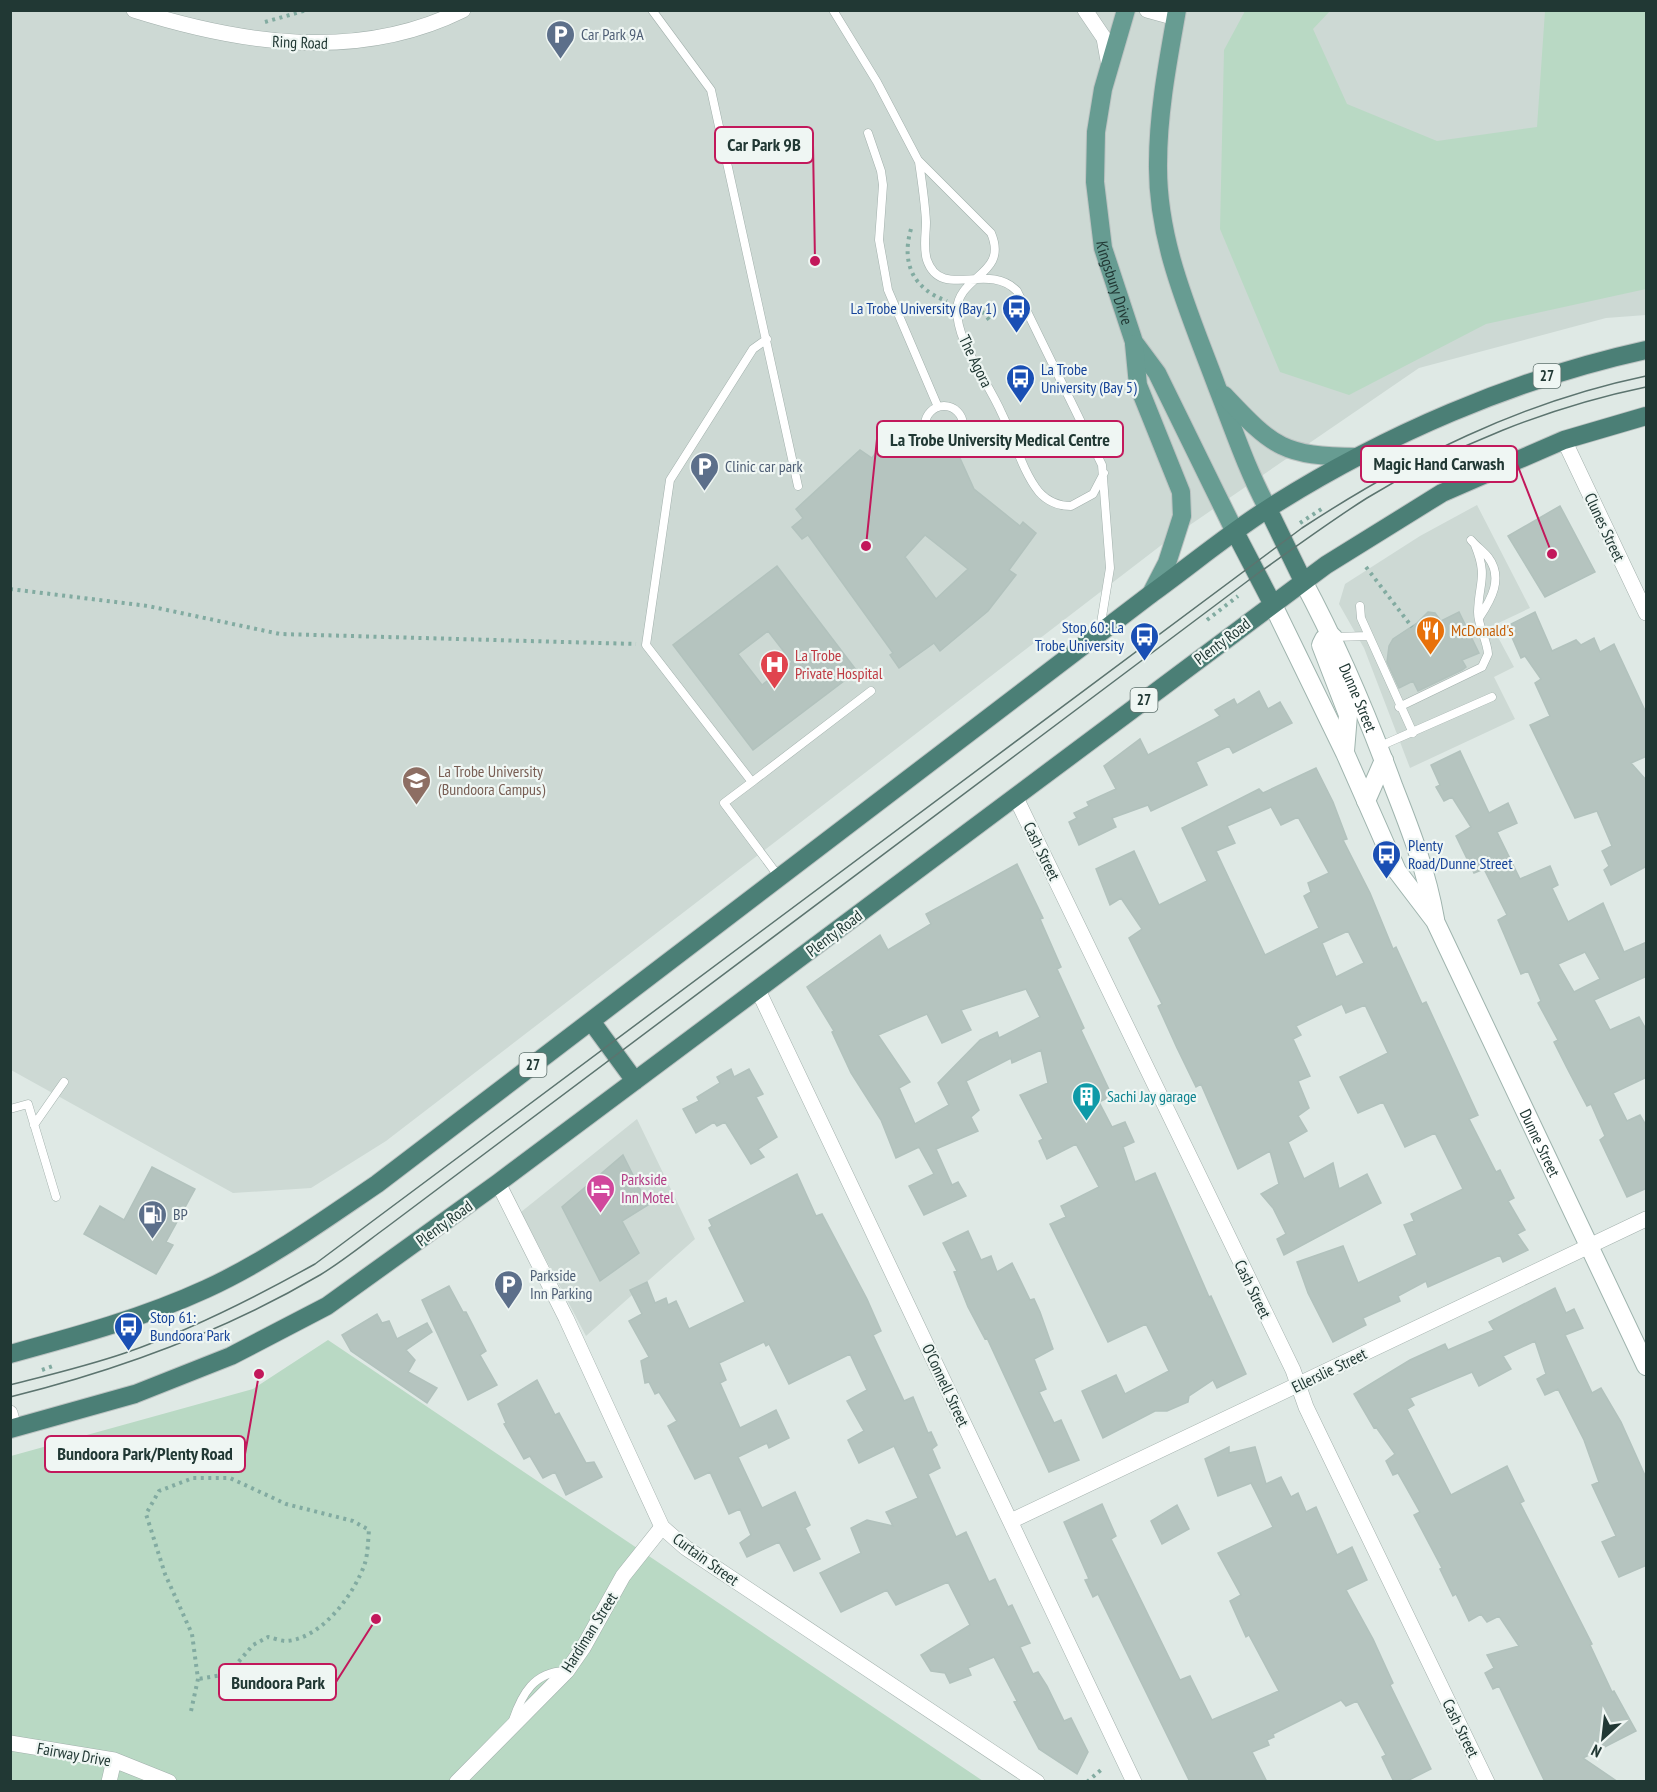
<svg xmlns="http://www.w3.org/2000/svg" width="1657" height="1792" font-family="'PT Sans Narrow',sans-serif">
	<rect width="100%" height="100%" fill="#dfe9e5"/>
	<path fill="#cdd9d4" d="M11 11H1646V315L1606 318 1419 368 1168 540 386 1141 311 1188 233 1193 11 1070Z
		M1477 505 1530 608 1492 626 1514 667 1494 677 1515 719 1410 768 1364 648 1339 604 1345 584 1420 536Z
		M637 1119 695 1239 586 1336 521 1212Z"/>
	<path fill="#b9d9c4" d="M1245 11H1330L1313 29 1347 104 1437 141 1537 127 1545 11H1646V289L1486 324 1349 395 1280 372 1220 229 1224 50Z
		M328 1340 983 1781 11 1782V1456L253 1389Z"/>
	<path fill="#b5c4bf" stroke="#b2c2bd" stroke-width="1.5" fill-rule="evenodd" d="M944 423 974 489 1020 526 1023 522 1036 533 1009 570 1016 575 988 611 940 651 934 643 899 668 890 655 893 653 808 535 802 539 792 527 803 518 796 509 860 450 872 458 895 426 924 446ZM925 535 968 569 936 599 905 557Z
		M1560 506 1595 572 1545 597 1508 536Z
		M777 566 857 671 753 750 673 645ZM768 631 792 662 762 685 738 654Z
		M1428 612 1435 613 1441 621 1459 612 1479 653 1462 660 1466 667 1462 670 1418 691 1413 681 1399 688 1387 662 1389 646 1393 639 1417 623Z
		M1535 612 1552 651 1576 640 1581 645 1594 638 1600 652 1614 644 1647 715V756L1631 763 1647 781V866L1611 885 1604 870 1609 866 1602 851 1612 846 1597 811 1575 818 1530 725 1550 716 1535 683 1541 679 1525 656 1521 658 1507 626Z
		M1259 691 1268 709 1280 702 1292 723 1233 753 1229 746 1196 762 1207 785 1151 811 1148 805 1112 818 1116 827 1079 845 1069 822 1077 818 1074 813 1089 806 1087 802 1116 789 1104 766 1140 739 1148 755 1220 716 1215 710 1234 699 1237 705Z
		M1460 751 1489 813 1508 803 1517 823 1497 832 1520 879 1550 866 1558 885 1552 888 1568 922 1603 903 1624 952 1647 942V976L1594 1000 1610 1030 1639 1017 1647 1031V1077L1613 1093 1627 1121 1640 1115 1647 1127V1188L1627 1197 1600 1140 1605 1136 1591 1104 1587 1106 1567 1068 1554 1042 1558 1040 1538 1003 1541 1001 1528 971 1521 974 1504 934 1498 920 1507 915 1484 869 1474 873 1456 836 1471 827 1452 797 1444 801 1436 787 1440 785 1431 765ZM1585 952 1600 979 1574 992 1558 964Z
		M1316 768 1333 802 1347 839 1343 840 1370 893 1393 949 1396 947 1422 1004 1426 1002 1478 1115 1469 1119 1496 1172 1500 1170 1514 1198 1508 1201 1525 1230 1517 1234 1528 1250 1503 1262 1500 1255 1428 1287 1426 1281 1398 1296 1400 1301 1363 1318 1366 1325 1333 1342 1308 1293 1297 1262 1343 1246 1358 1283 1417 1255 1404 1225 1414 1221 1411 1214 1463 1189 1435 1133 1405 1147 1383 1102 1358 1113 1340 1077 1388 1053 1365 1005 1346 1013 1342 1004 1296 1026 1301 1035 1293 1039 1310 1076 1298 1081 1309 1108 1298 1116 1307 1131 1288 1142 1304 1179 1333 1163 1339 1189 1367 1174 1381 1203 1284 1255 1277 1239 1286 1234 1273 1208 1261 1194 1279 1184 1270 1151 1238 1169 1201 1084 1196 1087 1177 1048 1158 1006 1162 1004 1129 938 1142 929 1121 898 1110 905 1096 869 1134 851 1159 905 1207 881 1182 828 1259 789 1263 793ZM1271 807 1281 825 1298 817 1329 873 1308 883 1311 892 1304 896 1319 928 1265 955 1216 851 1235 843 1227 826ZM1348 931 1364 963 1336 977 1322 943Z
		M1017 864 1043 918 1040 919 1061 967 1057 969 1084 1028 1081 1030 1112 1096 1099 1102 1112 1127 1125 1122 1134 1142 1123 1147 1135 1182 1155 1173 1209 1297 1211 1296 1246 1374 1217 1388 1213 1380 1189 1396 1188 1402 1167 1411H1155L1103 1438 1082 1391 1116 1375 1125 1394 1169 1371 1146 1324 1108 1342 1050 1224 1066 1217 1061 1206 1099 1187 1076 1144 1047 1159 1039 1141 1043 1139 1020 1095 1048 1083 1041 1050 1012 1063 1011 1058 966 1081 979 1110 971 1117 978 1131 936 1149 952 1185 958 1182 966 1196 924 1215 909 1186 934 1174 919 1147 896 1158 881 1120 851 1073 832 1032 834 1031 807 987 880 935 888 950 931 924 926 914ZM1026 989 1040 1017 999 1038 997 1032 980 1040 938 1083 949 1105 915 1124 899 1088 910 1082 878 1035 927 1014 942 1043 971 1030 961 1010Z
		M731 1069 734 1077 749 1069 763 1094 756 1097 777 1137 758 1149 764 1157 751 1164 725 1122 717 1126 714 1122 696 1133 683 1109 699 1101 697 1097 720 1083 717 1077Z
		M623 1155 648 1205 622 1221 639 1253 600 1281 562 1207Z
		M152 1167 195 1189 166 1242 173 1245 156 1274 84 1234 100 1206 124 1220Z
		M797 1174 816 1216 822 1214 867 1299 881 1331 873 1335 904 1401 913 1397 928 1433 931 1432 937 1445 932 1449 940 1468 928 1474 956 1537 966 1532 989 1582 995 1579 1008 1607 1012 1605 1030 1643 1020 1647 1033 1674 1038 1672 1047 1686 1064 1721 1071 1718 1088 1752 1077 1774 1039 1749 1014 1702 1017 1701 994 1657 968 1668 971 1675 950 1683 945 1673 931 1671 921 1655 970 1625 948 1582 896 1605 887 1590 841 1612 820 1573 861 1553 851 1528 867 1520 893 1526 886 1512 918 1498 894 1446 859 1463 848 1440 864 1431 847 1401 867 1390 850 1354 789 1384 769 1344 766 1346 764 1342 719 1363 726 1380 720 1383 740 1428 776 1410 789 1438 769 1448 767 1443 738 1457 762 1508 795 1492 810 1525 805 1528 820 1559 794 1571 779 1542 747 1557 740 1543 751 1535 740 1509 729 1514 710 1472 695 1479 668 1426 677 1421 659 1392 655 1394 649 1382 645 1383 641 1361 649 1357 629 1321 642 1314 630 1290 647 1282 655 1303 666 1298 668 1305 676 1301 689 1329 745 1302 709 1228 712 1226 709 1220Z
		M968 1231 981 1260 991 1256 997 1272 1012 1263 1030 1300 1034 1299 1040 1312 1053 1349 1034 1359 1046 1389 1039 1392 1054 1423 1061 1420 1079 1460 1049 1472 987 1338 985 1339 968 1307 954 1272 957 1271 943 1243Z
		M449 1286 463 1312H466L486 1351 480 1355 497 1385 468 1400 422 1300Z
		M1555 1288 1566 1313 1574 1309 1583 1328 1565 1335 1592 1393 1601 1388 1621 1422 1647 1480V1565L1619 1577 1602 1542 1616 1536 1592 1485 1599 1482 1584 1440 1558 1389 1545 1395 1537 1379 1546 1374 1535 1341 1503 1356 1511 1369 1479 1386 1472 1372 1410 1398 1414 1405 1407 1409 1451 1495 1507 1466 1524 1501 1520 1503 1592 1644 1590 1645 1612 1692 1614 1691 1636 1731 1583 1758 1618 1782H1545L1499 1686 1493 1689 1485 1673 1494 1668 1487 1655 1519 1646 1499 1616 1487 1622 1481 1614 1469 1621 1456 1594 1453 1596 1440 1569 1442 1568 1414 1515 1420 1512 1398 1473 1393 1475 1386 1461 1395 1454 1376 1427 1374 1428 1354 1394 1410 1360 1445 1344 1448 1350 1494 1330 1489 1322Z
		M377 1314 382 1323 389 1321 397 1339 427 1323 432 1332 406 1350 415 1360 408 1372 437 1388 427 1403 351 1351 342 1335Z
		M537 1380 555 1415 559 1413 586 1463 594 1462 602 1477 566 1495 555 1472 543 1478 530 1456 524 1459 504 1424 506 1423 498 1404Z
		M1229 1447V1453L1255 1447 1266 1484 1281 1477 1291 1497 1298 1493 1306 1512 1316 1507 1337 1555 1352 1547 1367 1580 1346 1590 1373 1639 1393 1683 1390 1685 1431 1769 1405 1782H1394L1382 1757 1386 1755 1357 1701 1346 1706 1341 1700 1273 1734 1274 1737 1267 1740 1269 1745 1252 1752 1267 1782H1190L1098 1594 1093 1597 1085 1580 1089 1579 1064 1522 1102 1504 1116 1536 1111 1539 1180 1680 1190 1676 1212 1720 1279 1691 1249 1635 1246 1637 1230 1601 1241 1595 1218 1553 1273 1527 1251 1483 1218 1496 1205 1459Z
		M1177 1505 1189 1529 1162 1544 1151 1521Z"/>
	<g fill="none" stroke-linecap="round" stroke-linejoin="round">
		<defs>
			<path id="service" d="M652 10 711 90 798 486
				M833 10 877 82 918 160 991 233C1009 275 958 275 957 310 957 320 960 331 964 341 974 366 991 389 1002 414 1014 438 1022 471 1039 492 1048 502 1059 506 1071 506L1093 494 1104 473
				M868 133 881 171 883 185 879 240 888 290 938 407
				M919 162C922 182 925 202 926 222 926 234 923 248 927 260 941 301 988 261 1017 291L1102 465 1110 568 1100 629
				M767 339 753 349 670 480 646 645 752 782 871 691
				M925 425a19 19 0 1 1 38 0a19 19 0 1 1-38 0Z
				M1471 540C1476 546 1483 551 1488 557 1504 578 1491 600 1479 618
				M1360 606 1361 618 1413 733
				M1333 637 1369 636
				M1399 707 1482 667 1488 654C1487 639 1478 627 1478 612 1479 581 1488 577 1475 545
				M1378 747 1492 697
				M752 782 724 803 779 877
				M10 1109 28 1104 56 1197
				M34 1125 64 1082
				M513 1720C522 1694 534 1672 565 1671"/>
			<path id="minor" d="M134 10C242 44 358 62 463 10
				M1085 10 1104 38 1109 66
				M1147 10 1176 18
				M1564 440 1646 613
				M1016 798 1293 1370 1306 1407 1487 1782
				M758 990 1134 1782
				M498 1183 566 1318 662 1527 686 1548 1037 1782
				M10 1413 14 1428
				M1011 1521 1646 1219
				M10 1743 114 1760 169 1782
				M109 1782 114 1760
				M457 1782 567 1671 583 1648 623 1576 662 1527"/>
			<g id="secondary">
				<path id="s1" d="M1303 581C1339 648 1368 717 1394 788 1411 831 1427 873 1435 919"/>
				<path id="s2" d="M1272 603 1345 753 1397 871 1435 921 1646 1366"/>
				<path d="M1333 637 1324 639 1321 645 1348 715 1345 751"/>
				<path d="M1366 801 1384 760"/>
			</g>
			<g id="primary">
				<path id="s3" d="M1126 10 1103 89 1096 132 1095 182 1103 248 1134 342 1157 373 1235 532"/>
				<path d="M1177 10C1168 61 1158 112 1158 164 1157 243 1190 314 1217 387 1233 428 1247 470 1268 509"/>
				<path d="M1134 344 1138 385 1181 492 1182 516 1167 563 1151 594"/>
				<path d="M1224 395C1274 448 1283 456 1358 457"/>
			</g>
			<path id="trunk" d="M1268 509 1303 581
				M1235 532 1272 603
				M591 1021 635 1081
				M10 1354C76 1336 143 1318 206 1289 267 1261 321 1222 377 1184L1151 594C1190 566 1228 534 1269 508 1384 435 1514 379 1646 350
				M10 1429 135 1394 231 1356 327 1306 498 1183 1326 565 1442 493 1564 440 1646 416"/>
		</defs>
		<use href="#service" stroke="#a2b0ac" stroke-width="9"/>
		<use href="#minor" stroke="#a2b0ac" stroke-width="16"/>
		<use href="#secondary" stroke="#9fb4ae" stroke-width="20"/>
		<use href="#primary" stroke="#bcc3c2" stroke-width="20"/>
		<use href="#trunk" stroke="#bcc3c2" stroke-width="20"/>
		<path stroke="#82aba1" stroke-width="4" stroke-dasharray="3 4.5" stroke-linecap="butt" d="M265 22 307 10
			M911 229C901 263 913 289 947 301
			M969 305 982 311 991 322
			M1300 523 1323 508
			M1366 567 1412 627
			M10 589 148 606 280 634 636 644
			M1207 620 1238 596
			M42 1370 53 1366
			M191 1711 198 1679 192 1634 165 1574 146 1514 159 1491 193 1478H230L286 1504 353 1521 369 1530C368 1540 368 1553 365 1563 355 1593 322 1639 286 1641 281 1641 273 1638 268 1637L253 1645 228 1674 198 1679
			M1087 1782 1102 1769"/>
		<use href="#service" stroke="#fff" stroke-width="8"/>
		<use href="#minor" stroke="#fff" stroke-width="15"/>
		<use href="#secondary" stroke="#fff" stroke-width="18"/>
		<use href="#primary" stroke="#679c92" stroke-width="18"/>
		<use href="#trunk" stroke="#4b7f76" stroke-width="18"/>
		<path stroke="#5c746f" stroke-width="1.5" d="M10 1385C49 1375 87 1366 125 1353 191 1330 254 1298 315 1264L1302 528C1409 458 1521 402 1646 376
			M10 1397C119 1370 223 1332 320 1275 343 1261 365 1243 387 1227L1257 574C1293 549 1329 522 1367 498 1452 446 1549 407 1646 387"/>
	</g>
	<defs>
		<symbol id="parking-pin" viewBox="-11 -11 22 30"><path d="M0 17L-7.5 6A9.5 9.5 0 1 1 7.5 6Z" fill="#5c6f8a" stroke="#eff6f3"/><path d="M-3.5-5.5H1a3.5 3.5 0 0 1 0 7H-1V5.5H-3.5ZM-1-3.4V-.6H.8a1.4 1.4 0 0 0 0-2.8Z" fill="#fff"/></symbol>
		<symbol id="bus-pin" viewBox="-11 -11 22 30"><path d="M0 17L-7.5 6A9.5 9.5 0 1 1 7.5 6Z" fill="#1a4fb4" stroke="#eff6f3"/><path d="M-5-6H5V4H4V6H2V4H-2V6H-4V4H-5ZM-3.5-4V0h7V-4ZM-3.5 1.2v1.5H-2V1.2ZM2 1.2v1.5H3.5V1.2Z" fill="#fff"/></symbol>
		<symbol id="restaurant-pin" viewBox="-11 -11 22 30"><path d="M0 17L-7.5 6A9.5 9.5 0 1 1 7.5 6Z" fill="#e8710a" stroke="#eff6f3"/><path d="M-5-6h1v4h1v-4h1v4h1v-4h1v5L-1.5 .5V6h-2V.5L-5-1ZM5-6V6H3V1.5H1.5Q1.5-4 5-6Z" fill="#fff"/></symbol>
		<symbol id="hospital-pin" viewBox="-11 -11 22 30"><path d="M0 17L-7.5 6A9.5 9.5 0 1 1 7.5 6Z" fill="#e0444e" stroke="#eff6f3"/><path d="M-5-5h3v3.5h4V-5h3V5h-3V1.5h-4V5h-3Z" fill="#fff"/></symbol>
		<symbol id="university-pin" viewBox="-11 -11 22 30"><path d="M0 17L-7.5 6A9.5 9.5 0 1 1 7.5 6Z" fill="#8d6e63" stroke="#eff6f3"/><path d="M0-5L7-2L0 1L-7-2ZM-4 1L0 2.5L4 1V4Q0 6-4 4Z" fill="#fff"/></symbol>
		<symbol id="building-pin" viewBox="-11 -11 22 30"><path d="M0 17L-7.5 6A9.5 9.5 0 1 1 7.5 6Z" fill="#0f9aa8" stroke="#eff6f3"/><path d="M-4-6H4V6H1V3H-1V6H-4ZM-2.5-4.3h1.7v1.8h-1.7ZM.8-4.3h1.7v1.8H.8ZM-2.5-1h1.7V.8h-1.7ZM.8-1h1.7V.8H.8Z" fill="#fff"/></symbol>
		<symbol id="hotel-pin" viewBox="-11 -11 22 30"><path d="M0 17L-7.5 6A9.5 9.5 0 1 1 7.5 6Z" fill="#d1479c" stroke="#eff6f3"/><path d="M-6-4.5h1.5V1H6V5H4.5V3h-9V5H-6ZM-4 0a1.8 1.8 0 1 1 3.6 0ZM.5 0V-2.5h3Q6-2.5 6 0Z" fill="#fff"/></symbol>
		<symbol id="fuel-pin" viewBox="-11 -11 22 30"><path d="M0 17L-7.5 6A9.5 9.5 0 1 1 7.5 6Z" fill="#5c6f8a" stroke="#eff6f3"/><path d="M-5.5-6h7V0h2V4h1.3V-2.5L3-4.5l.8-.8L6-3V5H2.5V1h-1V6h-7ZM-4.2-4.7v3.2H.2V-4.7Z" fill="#fff"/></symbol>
	</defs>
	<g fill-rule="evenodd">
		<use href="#parking-pin" x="544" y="18" width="33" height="45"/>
		<use href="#bus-pin" x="1000" y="292" width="33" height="45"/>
		<use href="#bus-pin" x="1004" y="362" width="33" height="45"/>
		<use href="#parking-pin" x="688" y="450" width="33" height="45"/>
		<use href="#restaurant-pin" x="1414" y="614" width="33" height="45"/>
		<use href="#bus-pin" x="1128" y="620" width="33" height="45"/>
		<use href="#hospital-pin" x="758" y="648" width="33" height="45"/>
		<use href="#university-pin" x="400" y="764" width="33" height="45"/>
		<use href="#bus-pin" x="1370" y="838" width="33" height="45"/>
		<use href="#building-pin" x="1070" y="1080" width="33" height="45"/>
		<use href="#hotel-pin" x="584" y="1172" width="33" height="45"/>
		<use href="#fuel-pin" x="136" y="1198" width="33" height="45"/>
		<use href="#parking-pin" x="492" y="1268" width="33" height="45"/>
		<use href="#bus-pin" x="112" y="1310" width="33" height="45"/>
	</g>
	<g text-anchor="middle" stroke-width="4.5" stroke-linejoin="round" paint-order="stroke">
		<g fill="#eff6f3" stroke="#5f716d" stroke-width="1.5">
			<rect x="1533.5" y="364" width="27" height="24" rx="4.5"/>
			<rect x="1130.5" y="688" width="27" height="24" rx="4.5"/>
			<rect x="519.5" y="1053" width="27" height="24" rx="4.5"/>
		</g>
		<g font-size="15" font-weight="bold" fill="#213834">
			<text x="1547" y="381">27</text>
			<text x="1144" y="705">27</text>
			<text x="533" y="1070">27</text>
		</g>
		<g font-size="16" fill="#4e5e75" stroke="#eff6f3" text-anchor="start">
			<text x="581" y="40">Car Park 9A</text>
			<text x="725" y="472">Clinic car park</text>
			<text x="173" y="1220">BP</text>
			<text x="530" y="1281">Parkside<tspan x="530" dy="18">Inn Parking</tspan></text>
		</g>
		<g font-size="16" fill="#213834" stroke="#eff6f3">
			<text transform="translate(300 42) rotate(2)" y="6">Ring Road</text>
			<text dy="6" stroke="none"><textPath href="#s3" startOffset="279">Kingsbury Drive</textPath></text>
			<text transform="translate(976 361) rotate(64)" y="6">The Agora</text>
			<text transform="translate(1605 527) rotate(65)" y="6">Clunes Street</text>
			<text transform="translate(1222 641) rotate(-37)" y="6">Plenty Road</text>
			<text dy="6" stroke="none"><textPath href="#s1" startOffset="129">Dunne Street</textPath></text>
			<text transform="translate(1042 851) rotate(64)" y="6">Cash Street</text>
			<text transform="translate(834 933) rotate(-37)" y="6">Plenty Road</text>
			<text dy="6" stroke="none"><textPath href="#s2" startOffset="604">Dunne Street</textPath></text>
			<text transform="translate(444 1223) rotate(-36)" y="6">Plenty Road</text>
			<text transform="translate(1253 1289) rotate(64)" y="6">Cash Street</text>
			<text transform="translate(1329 1370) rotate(-26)" y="6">Ellerslie Street</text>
			<text transform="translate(946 1385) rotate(65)" y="6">O'Connell Street</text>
			<text transform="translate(706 1559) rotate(36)" y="6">Curtain Street</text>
			<text transform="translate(589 1632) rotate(-58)" y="6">Hardiman Street</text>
			<text transform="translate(1461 1728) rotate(64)" y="6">Cash Street</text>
			<text transform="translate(74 1754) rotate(10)" y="6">Fairway Drive</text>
		</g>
		<g font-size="16" fill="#164399" stroke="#eff6f3" text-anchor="start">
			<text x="996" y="314" text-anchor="end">La Trobe University (Bay 1)</text>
			<text x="1041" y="375">La Trobe<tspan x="1041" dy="18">University (Bay 5)</tspan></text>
			<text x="1124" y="633" text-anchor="end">Stop 60: La<tspan x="1124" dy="18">Trobe University</tspan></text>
			<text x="1408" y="851">Plenty<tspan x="1408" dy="18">Road/Dunne Street</tspan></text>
			<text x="150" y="1323">Stop 61:<tspan x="150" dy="18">Bundoora Park</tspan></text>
		</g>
		<g font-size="16" fill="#c56008" stroke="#eff6f3" text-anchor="start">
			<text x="1451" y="636">McDonald's</text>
		</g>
		<g font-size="16" fill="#be3a42" stroke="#eff6f3" text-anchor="start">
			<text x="795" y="661">La Trobe<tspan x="795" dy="18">Private Hospital</tspan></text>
		</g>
		<g font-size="16" fill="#785e54" stroke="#eff6f3" text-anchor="start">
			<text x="438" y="777">La Trobe University<tspan x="438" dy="18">(Bundoora Campus)</tspan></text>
		</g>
		<g font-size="16" fill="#0d838f" stroke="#eff6f3" text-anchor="start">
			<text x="1107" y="1102">Sachi Jay garage</text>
		</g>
		<g font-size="16" fill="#b23c85" stroke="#eff6f3" text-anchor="start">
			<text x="621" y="1185">Parkside<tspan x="621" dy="18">Inn Motel</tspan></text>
		</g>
	</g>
	<path fill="none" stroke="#c2185b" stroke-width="2" d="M815 261L813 145M866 546L877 439M1552 554L1517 464M259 1374L245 1454M376 1619L336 1682"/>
	<g fill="#c2185b" stroke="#eff6f3" stroke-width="2">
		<circle cx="815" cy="261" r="6"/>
		<circle cx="866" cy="546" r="6"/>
		<circle cx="1552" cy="554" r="6"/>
		<circle cx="259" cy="1374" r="6"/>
		<circle cx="376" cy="1619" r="6"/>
	</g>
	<g fill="#eff6f3" stroke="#c2185b" stroke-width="2">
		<rect x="715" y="127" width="98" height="36" rx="6"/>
		<rect x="877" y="421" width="246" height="36" rx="6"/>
		<rect x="1361" y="446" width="156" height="36" rx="6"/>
		<rect x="45" y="1436" width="200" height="36" rx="6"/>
		<rect x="219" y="1664" width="117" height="36" rx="6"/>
	</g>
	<g font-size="18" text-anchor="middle" font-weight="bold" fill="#213834">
		<text x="764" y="151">Car Park 9B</text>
		<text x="1000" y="446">La Trobe University Medical Centre</text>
		<text x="1439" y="470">Magic Hand Carwash</text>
		<text x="145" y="1460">Bundoora Park/Plenty Road</text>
		<text x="278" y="1689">Bundoora Park</text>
	</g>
	<rect width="1657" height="1792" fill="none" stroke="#213834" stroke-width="24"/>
	<g transform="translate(1603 1738) rotate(207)" stroke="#eff6f3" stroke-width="4.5" paint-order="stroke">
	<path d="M0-4.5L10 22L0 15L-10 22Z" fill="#213834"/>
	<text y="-9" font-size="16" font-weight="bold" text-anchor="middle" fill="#213834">N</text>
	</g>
</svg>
